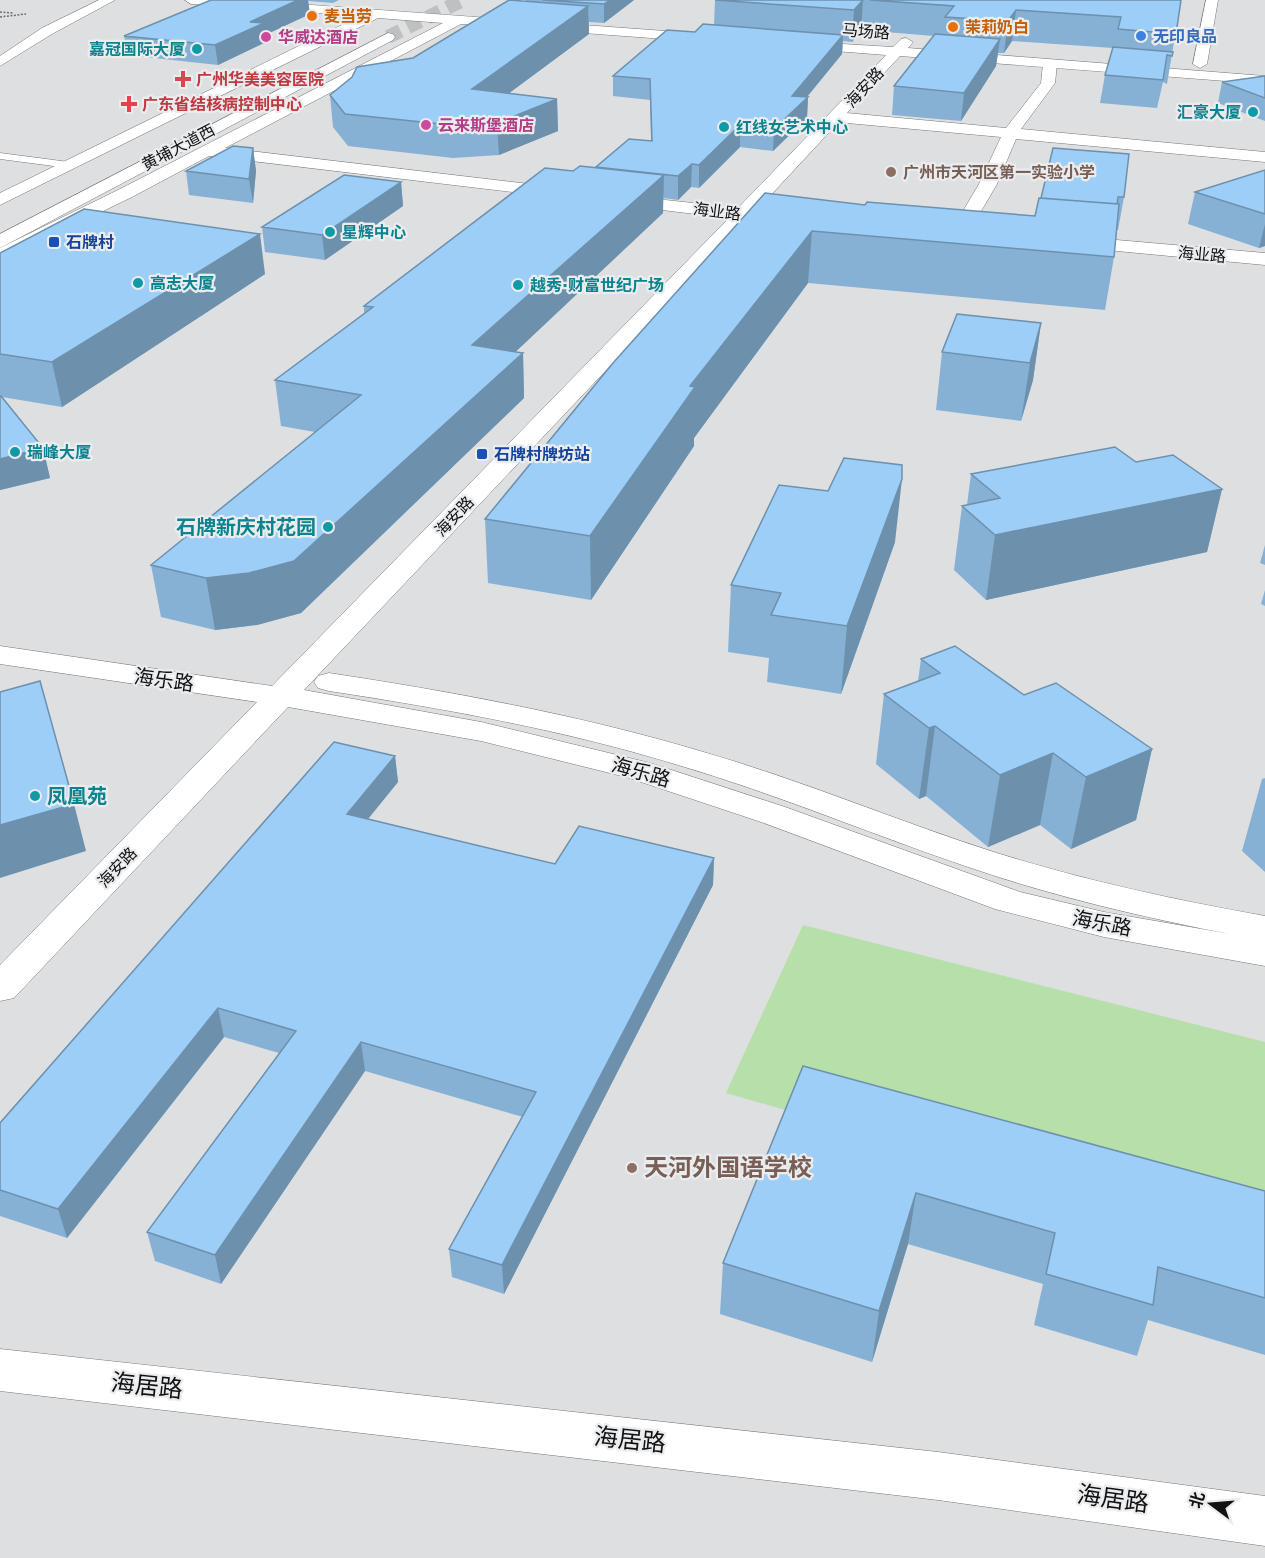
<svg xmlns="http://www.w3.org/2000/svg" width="1265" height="1558" font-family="'DejaVu Sans','Noto Sans SC',sans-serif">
	<rect width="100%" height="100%" fill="#dddfe1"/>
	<path fill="#b7dfa9" d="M803 925 1265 1042V1248L726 1093Z"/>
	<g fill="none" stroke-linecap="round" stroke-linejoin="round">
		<path stroke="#bec0c2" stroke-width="14" stroke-dasharray="14 8" stroke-linecap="butt" d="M388 37 463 0"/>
		<defs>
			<path id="lane" d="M0 153 69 162 74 165 69 168 0 159Z"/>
			<path id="street" d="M99 0H115L52 34 0 66V56L42 28Z
				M1206 0H1218L1207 64 1200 68 1193 64Z
				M1050 60 1057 64 1055 83 1021 129 1265 152V162L1016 139 997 184 966 237H952L950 233 979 184 1001 137 836 122 828 117 836 112 1006 128 1041 83 1043 64Z"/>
			<path id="secondary" d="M185 0H243L706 34 713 38 706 42 461 24 225 148 563 188 569 189 572 193 569 197 563 198 209 156 132 197 0 261V248L120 189 443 23 378 18 0 205V193L360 16 191 4Z
				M906 38 913 42 908 48 1265 76V84L900 56 757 210 766 212 769 216 766 220H748L304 690 481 722 650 763 785 807 1020 892 1104 912 1230 934C1142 917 1056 897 971 868 873 835 777 794 678 765 564 730 447 709 329 691L318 688 314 682 318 676 329 673C454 692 579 715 700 751 802 780 899 822 1000 854 1087 881 1175 900 1265 916V966L1104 937 995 909 761 822 626 777 481 741 288 707 14 998 0 1001V965L257 702 0 664V646L272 686 729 218 620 205 614 204 611 200 614 196 620 195 738 208 886 55 797 48 790 44 792 41 893 47 901 39Z
				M1071 236 1265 253V265L1064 246 1061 242 1064 238Z
				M0 1349 938 1452 1265 1496V1546L938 1500 0 1391Z"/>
			<path id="primary" d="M388 33 393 34 395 37 393 40 0 248V234Z"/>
		</defs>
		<use href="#lane" stroke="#747778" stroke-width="1"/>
		<use href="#street" stroke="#747778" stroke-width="1"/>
		<use href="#secondary" stroke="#747778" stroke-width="1"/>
		<use href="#primary" stroke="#747778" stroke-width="1"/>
		<path stroke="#6e6f71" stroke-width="1.5" stroke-dasharray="2 1.5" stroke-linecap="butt" d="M0 12 14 13
			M0 17 26 14"/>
		<use href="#lane" fill="#fff" fill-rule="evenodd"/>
		<use href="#street" fill="#fff" fill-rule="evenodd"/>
		<use href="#secondary" fill="#fff" fill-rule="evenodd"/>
		<use href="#primary" fill="#fff" fill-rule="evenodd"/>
	</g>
	<path fill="#86b1d4" d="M211 0H339L333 3 308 1 310 14 265 35 266 42 218 65 127 55 124 36Z
		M526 0H634L604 23 589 22V34L509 93 557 99 558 131 499 155 453 158 348 146 333 127 330 95 413 58 526 2Z
		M715 0H1181L1167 84 1163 82 1157 108 1100 103 1105 75 1113 48 1012 41 1004 53H998L996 66 961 121 892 115 894 86 934 36 861 30 852 42 843 41 842 54 807 97H808L807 118 773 151 740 147 699 188 691 187 678 200 663 198V213L515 352 523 353 524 398 301 613 257 625 215 630 161 617 151 565 315 432 281 426 275 380 364 314V306L573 171 596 167 651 141 650 100 613 96V76L695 32 714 25Z
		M1265 76V121L1218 103 1222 82Z
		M253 148 256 171 253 203 189 195 186 171Z
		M1053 148 1124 197 1118 230H1117L1114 257 1105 310 808 283 694 438V446L591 600 488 583 485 519 765 193 865 205 1035 216 1041 198Z
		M1265 170V246L1259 248 1188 224 1195 192Z
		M401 182 403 206 325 260 265 252 262 227Z
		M0 253 265 274 62 407 2 397 43 448 50 478 0 490Z
		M1041 323 1033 380 1021 421 936 410 942 352Z
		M1136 462 1222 489 1207 552 986 600 954 570 962 506 967 505 971 474Z
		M895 542 841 694 767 682 769 658 728 652 731 585Z
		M1265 545V565L1260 563Z
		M1265 590V606L1261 604Z
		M921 659 1024 695 1152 749 1136 820 1071 849 1040 825 988 847 926 796 919 799 876 764 884 694 918 681Z
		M395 756 398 782 368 819 555 864 714 858 713 885 504 1294 452 1277 449 1249 523 1117 365 1071 221 1284 155 1261 147 1232 279 1053 224 1037 67 1238 0 1216V1123Z
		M1265 778V872L1242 851 1262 779Z
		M803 1066 1265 1191V1355L1148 1320 1137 1356 1034 1325 1043 1284 908 1244 872 1362 720 1314 723 1263Z"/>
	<path fill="#6d90ad" d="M298 0H308L310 14 265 35 266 42 218 65 215 45 250 22Z
		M610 0H634L604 23V4Z
		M863 0 861 30 852 42 854 10Z
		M588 6 589 34 473 120 472 89Z
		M1016 10 1012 41 1004 53 1008 21Z
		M843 35 842 54 801 104 808 97 807 118 773 151 774 129 792 96Z
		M1000 39 996 66 961 121 964 93Z
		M557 99 558 131 499 155 497 123Z
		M740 125V147L699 188V165Z
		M253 148 256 171 253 203 249 179Z
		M692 164 691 187 678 200V176Z
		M664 175 663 213 475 390 472 345Z
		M401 182 403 206 325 260 322 235Z
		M1265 224V246L1259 248Z
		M812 231 808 283 694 438V446L591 600 590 536 690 386Z
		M260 234 265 274 62 407 52 362Z
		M1041 323 1033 380 1021 421 1030 363Z
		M523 353 524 398 301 613 257 625 215 630 206 578Z
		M43 448 50 478 0 490V459Z
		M902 479 895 542 841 694 847 626Z
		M1222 489 1207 552 986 600 995 535Z
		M935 726 926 796 919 799 929 728Z
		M1152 749 1136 820 1071 849 1086 777Z
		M1053 753 1040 825 988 847 1000 775Z
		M395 756 398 782 350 841 347 814Z
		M74 804 86 851 0 878V825Z
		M714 858 713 885 504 1294 502 1265Z
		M218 1008 224 1037 67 1238 58 1209Z
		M361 1042 365 1071 221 1284 215 1255Z
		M916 1193 908 1244 872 1362 879 1311Z"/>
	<path fill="#9ccef7" stroke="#6d90ad" stroke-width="1.5" d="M211 0H298L250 22 264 23 215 45 124 36Z
		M509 0 588 6 472 89 557 99 497 123 451 125 345 114 330 95 352 77 357 67 413 58Z
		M543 0H610L604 4Z
		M715 0H863L854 10Z
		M870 0H1181L1176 34 1118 29 1121 17 1016 10 1008 21 945 17 954 6Z
		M703 24 843 35 792 96 808 97 774 129 740 125 699 165 692 164 678 176 596 167 629 139 652 141 650 79 613 76 667 30 695 32Z
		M935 34 1000 39 964 93 894 86Z
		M1113 47 1173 52 1172 56 1167 55 1163 80 1105 75Z
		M1265 76V98L1222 82Z
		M233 146 253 148 249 179 186 171Z
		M1053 148 1129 154 1124 197H1118L1117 204 1041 198Z
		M580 166 664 175 472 345 523 353 294 561 249 573 206 578 151 565 361 395 275 380 373 307 364 306 545 168 573 171Z
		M1265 170V214L1195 192Z
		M344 175 401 182 322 235 262 227Z
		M765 193 865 205 867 202 1035 216 1039 198 1119 204 1114 257 812 231 690 386 695 387 590 536 485 519 613 363Z
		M84 209 260 234 52 362 0 354V253Z
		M957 314 1041 323 1030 363 942 352Z
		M0 396H1L43 448 0 459Z
		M1115 447 1136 462 1173 455 1222 489 995 535 962 506 1000 498 971 474Z
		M844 458 902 465V479L847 626 771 615 781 593 731 585 779 485 828 491Z
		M955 646 1024 695 1056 683 1152 749 1086 777 1053 753 1000 775 935 726 929 728 884 694 940 673 921 659Z
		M40 681 74 804 0 825V692Z
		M334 742 395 756 347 814 555 864 579 826 714 858 502 1265 449 1249 536 1092 361 1042 215 1255 147 1232 296 1031 218 1008 58 1209 0 1190V1123Z
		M803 1066 1265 1191V1298L1158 1267 1153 1305 1046 1274 1055 1233 916 1193 879 1311 723 1263Z"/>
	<g fill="#e8710a" stroke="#eaecee" stroke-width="2">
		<circle cx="312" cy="16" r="6"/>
		<circle cx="953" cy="27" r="6"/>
	</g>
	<circle fill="#3f7fe0" stroke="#eaecee" stroke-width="2" cx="1141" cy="36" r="6"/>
	<g fill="#d1479c" stroke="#eaecee" stroke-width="2">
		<circle cx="266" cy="37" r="6"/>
		<circle cx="426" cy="125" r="6"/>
	</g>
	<g fill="#0f9aa8" stroke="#eaecee" stroke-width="2">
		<circle cx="197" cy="49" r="6"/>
		<circle cx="1253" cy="112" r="6"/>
		<circle cx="724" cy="127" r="6"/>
		<circle cx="330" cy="232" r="6"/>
		<circle cx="138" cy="283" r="6"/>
		<circle cx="518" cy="285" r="6"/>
		<circle cx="15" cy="452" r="6"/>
		<circle cx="328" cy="527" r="6"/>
		<circle cx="35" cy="796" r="6"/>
	</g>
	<g fill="#e0444e" stroke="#eaecee" stroke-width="2">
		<path d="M180 70h6v6h6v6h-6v6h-6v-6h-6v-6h6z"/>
		<path d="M126 95h6v6h6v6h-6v6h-6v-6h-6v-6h6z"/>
	</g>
	<g fill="#8d6e63" stroke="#eaecee" stroke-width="2">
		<circle cx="891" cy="172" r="6"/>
		<circle cx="632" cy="1168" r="6"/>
	</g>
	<g fill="#1a4fb4" stroke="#eaecee" stroke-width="2">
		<rect x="48" y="236" width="12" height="12" rx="3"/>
		<rect x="476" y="448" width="12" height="12" rx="3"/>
	</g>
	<g text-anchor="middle" stroke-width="4.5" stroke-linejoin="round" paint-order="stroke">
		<g font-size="16" font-weight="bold" fill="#c56008" stroke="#eaecee" text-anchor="start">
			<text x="324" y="22">麦当劳</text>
			<text x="965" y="33">茉莉奶白</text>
		</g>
		<g font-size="16" fill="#111112" stroke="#eaecee">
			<text transform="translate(866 31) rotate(4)" y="6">马场路</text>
			<text transform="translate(864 87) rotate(-47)" y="6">海安路</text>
			<text transform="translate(178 147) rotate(-28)" y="6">黄埔大道西</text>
			<text transform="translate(717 211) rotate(7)" y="6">海业路</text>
			<text transform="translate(1202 254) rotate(5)" y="6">海业路</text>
			<text transform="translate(454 516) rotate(-46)" y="6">海安路</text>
			<text transform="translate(117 867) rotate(-46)" y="6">海安路</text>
		</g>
		<g font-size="16" font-weight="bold" fill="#366cbe" stroke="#eaecee" text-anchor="start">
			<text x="1153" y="42">无印良品</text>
		</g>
		<g font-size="16" font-weight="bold" fill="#b23c85" stroke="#eaecee" text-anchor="start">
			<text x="278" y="43">华威达酒店</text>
			<text x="438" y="131">云来斯堡酒店</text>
		</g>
		<g font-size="16" font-weight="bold" fill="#0d838f" stroke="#eaecee" text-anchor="start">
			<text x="185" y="55" text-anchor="end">嘉冠国际大厦</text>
			<text x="1241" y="118" text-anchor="end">汇豪大厦</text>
			<text x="736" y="133">红线女艺术中心</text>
			<text x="342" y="238">星辉中心</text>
			<text x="150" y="289">高志大厦</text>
			<text x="530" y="291">越秀·财富世纪广场</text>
			<text x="27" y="458">瑞峰大厦</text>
		</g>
		<g font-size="16" font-weight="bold" fill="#be3a42" stroke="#eaecee" text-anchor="start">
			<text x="196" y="85">广州华美美容医院</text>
			<text x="142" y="110">广东省结核病控制中心</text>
		</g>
		<g font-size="16" font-weight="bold" fill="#785e54" stroke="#eaecee" text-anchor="start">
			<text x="903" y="178">广州市天河区第一实验小学</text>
		</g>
		<g font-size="16" font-weight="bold" fill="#164399" stroke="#eaecee" text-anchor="start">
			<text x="66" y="248">石牌村</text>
			<text x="494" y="460">石牌村牌坊站</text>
		</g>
		<g font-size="20" font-weight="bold" fill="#0d838f" stroke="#eaecee" text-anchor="end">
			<text x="316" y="534">石牌新庆村花园</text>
			<text x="47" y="803" text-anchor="start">凤凰苑</text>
		</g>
		<g font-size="20" fill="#111112" stroke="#eaecee">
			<text transform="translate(164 680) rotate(8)" y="7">海乐路</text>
			<text transform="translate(641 772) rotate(16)" y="7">海乐路</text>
			<text transform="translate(1102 923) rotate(11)" y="7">海乐路</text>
		</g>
		<g font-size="24" font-weight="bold" fill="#785e54" stroke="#eaecee" text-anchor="start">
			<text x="644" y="1176">天河外国语学校</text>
		</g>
		<g font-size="24" fill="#111112" stroke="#eaecee">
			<text transform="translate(147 1386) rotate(6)" y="8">海居路</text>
			<text transform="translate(630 1440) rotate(6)" y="8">海居路</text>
			<text transform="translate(1113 1499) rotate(8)" y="8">海居路</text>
		</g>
	</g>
	<g transform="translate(1211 1504) rotate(286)" stroke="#eaecee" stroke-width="4.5" paint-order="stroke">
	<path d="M0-4.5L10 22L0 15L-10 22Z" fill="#111112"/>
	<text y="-9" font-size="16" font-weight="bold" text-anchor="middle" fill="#111112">北</text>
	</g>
</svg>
